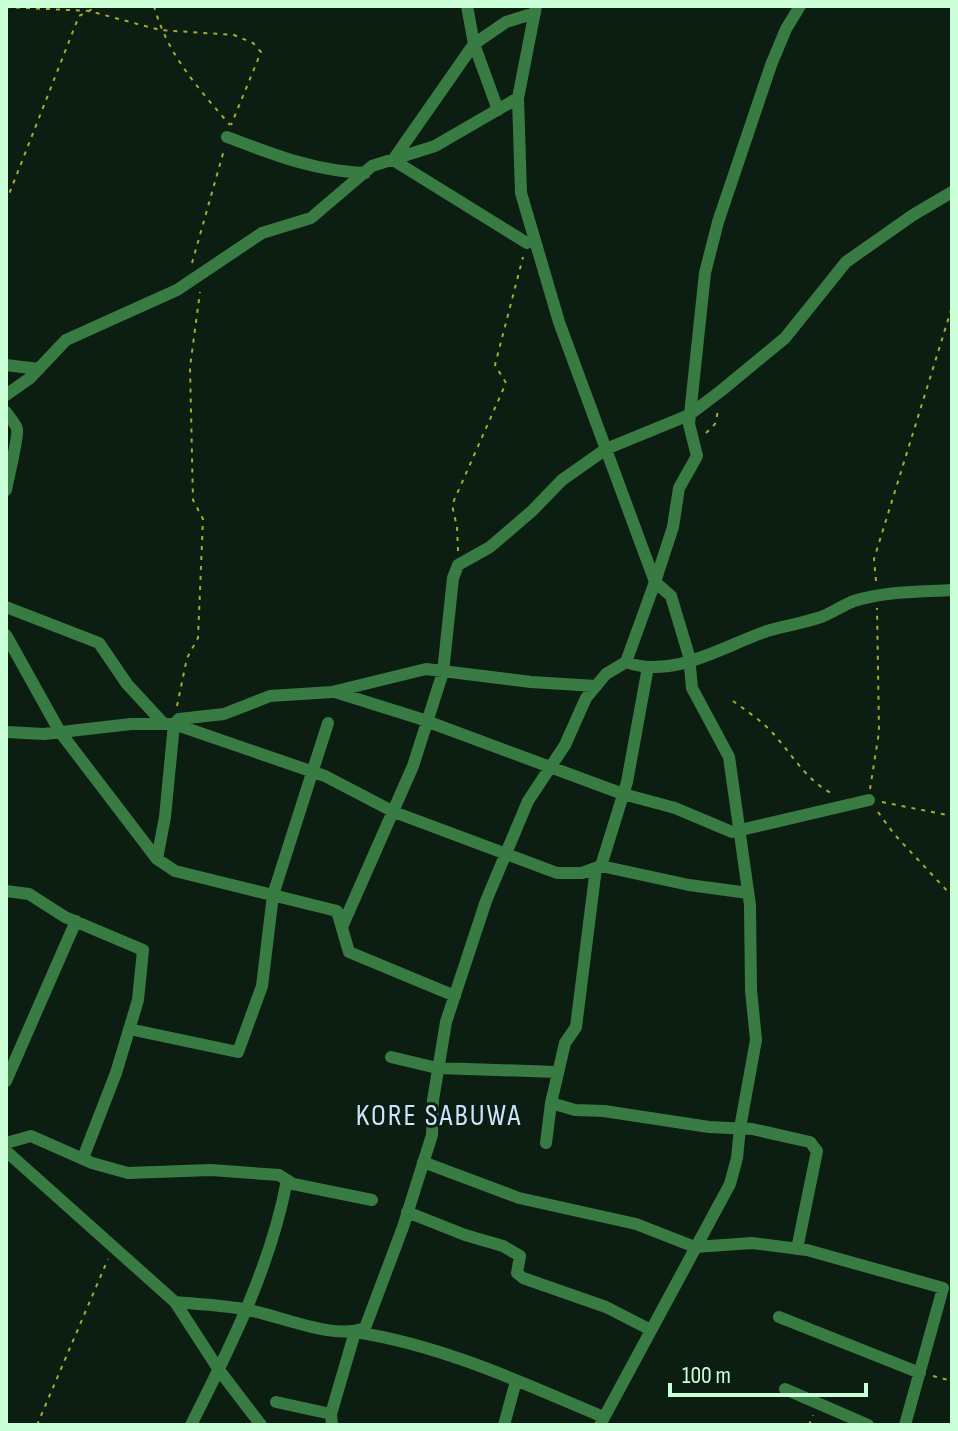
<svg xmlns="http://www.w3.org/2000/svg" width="958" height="1431" font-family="'Sofia Sans Condensed',sans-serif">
	<rect width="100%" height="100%" fill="#0c1e11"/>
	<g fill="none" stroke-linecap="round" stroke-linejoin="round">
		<path stroke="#a5ad2f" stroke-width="2" stroke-dasharray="4 6" stroke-linecap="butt" d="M154 6C167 54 198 88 230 125
			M6 7 89 11 160 30 234 35 253 43 261 52 231 125
			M6 202 79 16 98 6
			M192 263 224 150
			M706 433 715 424 718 411
			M458 551 457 527 452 505 506 383 495 365 523 257
			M876 581 874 559 952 307
			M733 701C748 712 765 723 777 738 796 760 808 782 835 795
			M177 706 187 658 198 638 203 519 193 500 190 367 200 292
			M870 789 879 732 877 608
			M882 802 952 816
			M878 812 894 834 952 896
			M933 1376 952 1381
			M37 1425 108 1259
			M809 1425 813 1415"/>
		<path stroke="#387c43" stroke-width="12" d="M467 6 474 44 498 110
			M536 6 518 98 521 193 559 322 655 582 626 662
			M227 137C275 155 314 171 365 173
			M527 243 393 160 474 44 506 22 535 13
			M6 365 39 369
			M6 395 30 378 66 340 177 290 262 233 311 218 372 166 435 146 518 98
			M6 412C9 417 16 424 17 429 19 436 8 478 6 490
			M6 607 99 643 127 684 164 724
			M6 635 60 732 157 859 175 871 337 911 349 952 455 996
			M335 692 418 718 623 794 675 808 732 832 869 800
			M6 732 44 734 131 724H174L325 776 394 812 557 873H582L601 866 627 782 648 667
			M157 859 165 817 174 724 179 719 224 714 270 696 332 692 426 669 531 682 596 686
			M601 866 689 885 748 893
			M596 868 576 1027 565 1043 551 1103 575 1110 604 1111 709 1127 752 1129 810 1142 817 1151 797 1249
			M6 891 29 894 65 917 143 950 138 1000 116 1073 83 1158
			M342 927 413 766 443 672 453 578 458 565 490 547 532 511 562 480 606 449 689 415 722 390 785 338 846 262 913 215 952 192
			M129 1029 238 1052 262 986 273 895 328 723
			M391 1057 437 1068 557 1072
			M6 1081 76 921
			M6 1143 31 1136 92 1163 128 1173 211 1170 279 1175 293 1184 372 1200
			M546 1143 551 1103
			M6 1151 175 1302 219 1370 261 1425
			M423 1162 519 1198 636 1224 695 1247 752 1243 807 1250 943 1288 905 1425
			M407 1212 465 1235 503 1246 520 1256 517 1273 523 1278 606 1307 649 1329
			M175 1302C197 1304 221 1305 243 1309 277 1314 332 1341 365 1328L403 1227 432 1135 433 1100 446 1022 486 901 528 801 565 745 586 698 606 674 626 662C673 680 723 646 767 631 785 626 803 623 821 617 832 613 843 605 854 601 885 591 920 592 952 590
			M779 1317 920 1373
			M785 1389 868 1425
			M276 1402 331 1414
			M191 1425C230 1348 271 1266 287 1180
			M332 1425 331 1414 355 1332C441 1345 524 1383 603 1417
			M504 1425 516 1381
			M600 1425 730 1184 737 1158 740 1128 756 1040 751 990 750 905 729 757 692 688 689 656 671 596 655 582 673 527 679 488 697 456 689 424 705 273 718 222 771 65 786 29 800 6"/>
	</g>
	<g text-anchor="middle" stroke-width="6" stroke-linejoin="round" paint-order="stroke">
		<g font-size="30" letter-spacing="2" fill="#cce5fe" stroke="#0c1e11">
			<text x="439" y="1125">KORE SABUWA</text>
		</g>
	</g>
	<rect width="958" height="1431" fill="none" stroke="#cafed6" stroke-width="16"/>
	<path d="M670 1383v12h196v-12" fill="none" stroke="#cafed6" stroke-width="4"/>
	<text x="682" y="1383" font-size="24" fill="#cafed6" stroke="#0c1e11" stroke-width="6" paint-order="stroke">100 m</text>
</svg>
